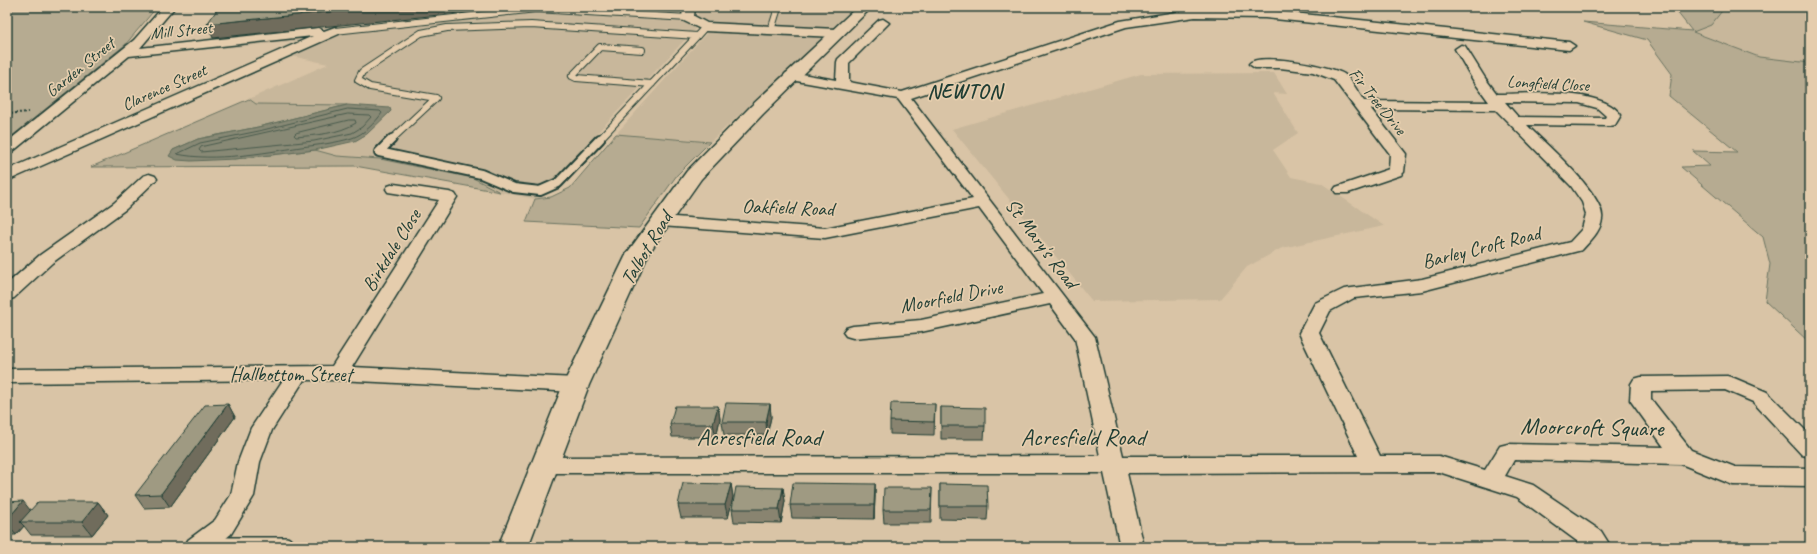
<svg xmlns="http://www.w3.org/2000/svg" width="1817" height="554" font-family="Caveat,sans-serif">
	<rect width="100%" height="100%" fill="#d9c4a6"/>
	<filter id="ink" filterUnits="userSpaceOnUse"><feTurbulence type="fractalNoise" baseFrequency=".025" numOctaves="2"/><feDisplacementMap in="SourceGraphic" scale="8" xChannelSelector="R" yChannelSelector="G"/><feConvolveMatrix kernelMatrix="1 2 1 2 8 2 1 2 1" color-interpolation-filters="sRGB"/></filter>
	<g filter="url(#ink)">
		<path fill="#c8b79b" d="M233 7H681L680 14 684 21 696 28 535 199 500 192 473 178 380 159 337 156 315 150 355 141 380 107 256 104 249 99 328 64 274 52 298 41 202 50Z
			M699 7H855L710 142 616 134 714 25 697 18Z
			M1725 7H1810V63L1759 57 1692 31 1711 25Z
			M1274 73 1287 94 1273 93 1298 133 1273 150 1291 177 1321 183 1384 226 1282 248 1247 267 1220 299 1092 301 952 129 1141 74Z"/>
		<path fill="#b6ab91" stroke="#6a7462" d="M7 7H157L125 45 7 140Z
			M1673 7H1725L1711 25 1693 32 1759 57 1810 63V343L1765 301 1770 264 1763 237 1681 167 1710 166 1693 151 1737 152 1669 96 1672 74 1647 40 1583 22 1692 31Z
			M249 99 256 104 347 105 258 127 198 139 173 150 235 159 315 150 337 156 380 159 473 178 500 192 355 166 91 167Z
			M616 134 710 142 677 175 639 228 526 222 535 199 551 197 570 188Z"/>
		<path fill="#888974" stroke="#5e6b5a" d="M347 105 390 108 391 111 367 134 355 141 315 150 235 159 191 161 177 160 169 156 173 150 198 139 258 127Z"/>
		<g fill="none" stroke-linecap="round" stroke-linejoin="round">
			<path stroke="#495b4e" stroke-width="1" d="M348 109 380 111 382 113C375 123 364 134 352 138 336 143 318 145 301 147 263 153 214 162 177 154L200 143 259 131Z
				M348 114 369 115 371 117 362 127 352 133 314 141 201 152 199 150 201 147Z
				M349 120H355L356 123C338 134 316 135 296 137L294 135 296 133Z"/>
			<defs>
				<path id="lane-far2" d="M771 30 778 8 774 7
					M335 31 536 9 688 18
					M697 36 705 27
					M642 50 600 47 572 76 576 78 652 84
					M391 140 436 98 370 87 358 80 362 72 421 33 447 28 531 25 697 36
					M599 140 697 36"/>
				<path id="lane-far1" d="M392 139 379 152 481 174 514 188 540 191 558 183 600 139"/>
				<path id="lane" d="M207 543H286"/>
				<path id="street" d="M163 7H175L140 48 318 28 324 31 335 27 341 31 339 34 7 181V170L313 36 129 56 12 152 7 153V142L134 40Z
					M683 7H695L694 16 707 23 836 29 842 33 836 37 705 31 684 21 682 18Z
					M1195 9 1265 10 1569 42 1575 46 1569 50 1265 18 1195 17 1126 27 911 98 1095 337 1123 456H1358L1299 333 1315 303 1344 289 1422 279 1570 242 1582 229 1586 214 1582 202 1571 186 1496 110 1371 109 1406 154 1404 172 1401 175 1348 193H1336L1334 190 1336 187 1389 169 1390 154 1334 80 1313 72 1280 68H1255L1249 64C1257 52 1332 66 1344 74 1352 80 1358 93 1364 101L1489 102 1473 80 1455 49 1461 45 1465 46 1485 78 1497 94C1529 94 1602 87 1621 115L1615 125 1610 126 1527 125C1544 143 1606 195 1602 219 1601 231 1590 241 1582 250L1422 291 1354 298 1330 311 1319 333 1380 456H1439L1485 470 1500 446 1508 444 1664 447 1630 400 1631 384 1634 379 1641 377 1727 376 1734 378 1767 392 1810 435V457L1802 455 1753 402 1725 390 1651 391V399L1691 450 1735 467 1810 468V486L1733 485 1681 464 1514 460 1505 476 1533 485 1601 531 1611 547H1585L1517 497 1439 472 1127 473 1144 547H1120L1104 473H545L537 471 534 465 537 459 545 457 1100 456 1075 338 1050 304 921 332 853 338 846 336 843 332 846 328 853 326 921 320 1043 294 979 208 825 238 661 226 655 225 653 221 655 217 661 216 825 228 973 199 898 99 791 80 786 79 784 76 786 73 791 72 836 80 837 62 838 59 879 20 883 19 889 23 849 63V82L902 92 1120 21ZM1505 102 1579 103 1597 108 1606 116 1605 118 1518 117Z
					M149 174 155 176 157 179 126 209 52 263 14 298 7 300V284L40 255 114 203 143 176Z
					M394 184 449 192 455 194 457 197 352 367 576 378 583 380 586 385 583 390 576 392 338 380H304L272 430 260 462 254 496 231 534 215 547H185L188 540 215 520 231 495 238 462 251 428 283 380 7 383V369L332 366 439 200 388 192 386 189 388 186Z"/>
				<path id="secondary" d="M857 7H872L763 114 701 179 649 253 589 385 528 547H498L563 385 627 253 687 171 751 106Z"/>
			</defs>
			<use href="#lane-far2" stroke="#1f3d34" stroke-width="8"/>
			<use href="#lane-far1" stroke="#1f3d34" stroke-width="12"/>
			<use href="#lane" stroke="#1f3d34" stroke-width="14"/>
			<use href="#street" stroke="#1f3d34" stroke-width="3"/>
			<use href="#secondary" stroke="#1f3d34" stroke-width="3"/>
			<path stroke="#1f3d34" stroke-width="2" stroke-dasharray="2 2" stroke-linecap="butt" d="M7 114 28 112"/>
			<use href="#lane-far2" stroke="#e5cdad" stroke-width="6"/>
			<use href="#lane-far1" stroke="#e5cdad" stroke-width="8"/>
			<use href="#lane" stroke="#e5cdad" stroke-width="11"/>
			<use href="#street" fill="#e5cdad" fill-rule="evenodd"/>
			<use href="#secondary" fill="#e5cdad" fill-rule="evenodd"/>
		</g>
		<path fill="#898470" stroke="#1f3d34" d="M228 404 235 417 170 507 144 508 135 495Z
			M770 404 771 417 767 435H724L722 422Z
			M935 404 934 435 890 434V421Z
			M718 406 720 419 716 437H672L670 424Z
			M941 407 985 426 984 439H941Z
			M731 484 733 497 728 518H681L678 505Z
			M875 484V497L874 519 792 518 790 505Z
			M940 484 988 506 987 520 940 519Z
			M783 488 785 501 781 523 734 522 732 509Z
			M932 488 931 523H884L883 510Z
			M7 502 31 510 98 502 108 515 92 535H31L24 526 16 535H7Z"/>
		<path fill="#6f6c5b" stroke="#1f3d34" d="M376 7H518L213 38 207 24Z
			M228 404 235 417 170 507 161 494Z
			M770 404 771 417 767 435 766 422Z
			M718 406 720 419 716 437 713 424Z
			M731 484 733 497 728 518 725 505Z
			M875 484V497L874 519V505Z
			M783 488 785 501 781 523 779 509Z
			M23 501 34 515 20 522 24 526 16 535 7 524V520Z
			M98 502 108 515 92 535 82 522Z"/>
		<path fill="#9f9a82" stroke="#1f3d34" d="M219 7H376L207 24Z
			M726 403 770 404 766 422H722Z
			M891 403 935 404 934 422 890 421Z
			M228 404 161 494 135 495 205 405Z
			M675 406H718L713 424H670Z
			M941 407 985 408V426H941Z
			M683 483 731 484 725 505H678Z
			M793 483 875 484 874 505H790Z
			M940 484 987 485 988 506H940Z
			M736 487 783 488 779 509H732Z
			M884 488H932L931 510H883Z
			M23 501 7 520V502Z
			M38 502H98L82 522H20Z"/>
	</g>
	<g text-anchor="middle" stroke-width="3.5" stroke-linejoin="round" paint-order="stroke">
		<g font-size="17" fill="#1f3d34" stroke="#e5cdad">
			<text transform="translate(181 30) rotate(-6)" y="6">Mill Street</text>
			<text transform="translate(80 67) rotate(-39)" y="6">Garden Street</text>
			<text transform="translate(1548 83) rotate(3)" y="6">Longfield Close</text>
			<text transform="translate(164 87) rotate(-24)" y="6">Clarence Street</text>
			<text transform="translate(1378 101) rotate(51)" y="6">Fir Tree Drive</text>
		</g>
		<g font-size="20" font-weight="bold" letter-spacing="1" fill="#1f3d34" stroke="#e5cdad">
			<text x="965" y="98">NEWTON</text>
		</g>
		<g font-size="20" fill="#1f3d34" stroke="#e5cdad">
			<text transform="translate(788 207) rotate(2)" y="7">Oakfield Road</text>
			<text transform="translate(1042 243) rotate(53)" y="7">St Mary's Road</text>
			<text transform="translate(1481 247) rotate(-14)" y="7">Barley Croft Road</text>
			<text transform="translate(646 248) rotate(-59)" y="7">Talbot Road</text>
			<text transform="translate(391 250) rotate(-58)" y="7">Birkdale Close</text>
			<text transform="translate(951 296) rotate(-11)" y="7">Moorfield Drive</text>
			<text x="291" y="381">Hallbottom Street</text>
		</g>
		<g font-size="24" fill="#1f3d34" stroke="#e5cdad">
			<text transform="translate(1592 427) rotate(1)" y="8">Moorcroft Square</text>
			<text x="759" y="445">Acresfield Road</text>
			<text x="1083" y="445">Acresfield Road</text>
		</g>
	</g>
	<rect width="1817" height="554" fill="none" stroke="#e5cdad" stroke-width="24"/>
	<rect x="12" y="12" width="1793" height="530" fill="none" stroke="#1f3d34" stroke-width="1.5" filter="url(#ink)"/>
</svg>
